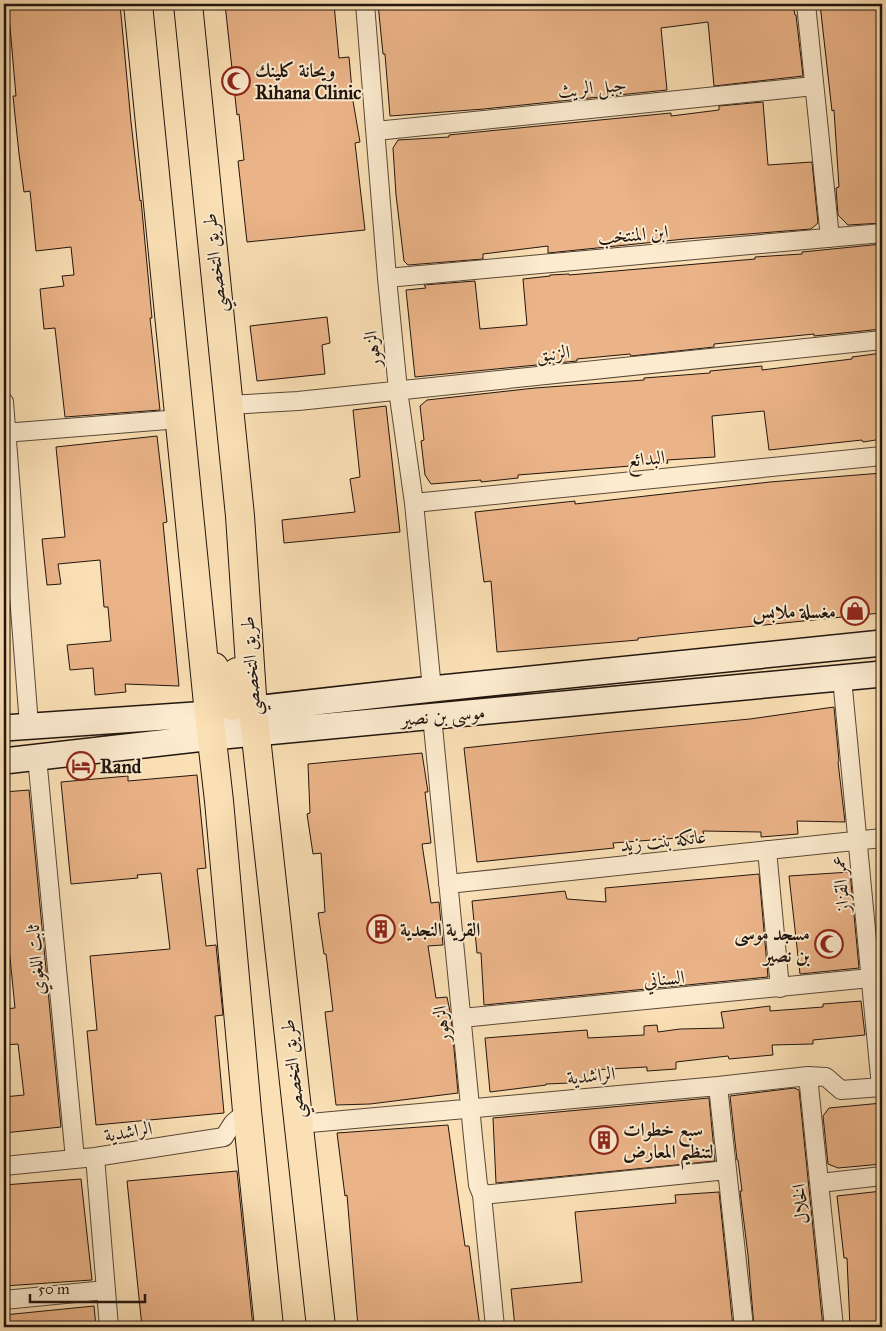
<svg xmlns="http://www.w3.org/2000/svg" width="886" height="1331" font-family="'IM FELL Great Primer',Amiri,serif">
	<rect width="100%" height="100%" fill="#fbe0b5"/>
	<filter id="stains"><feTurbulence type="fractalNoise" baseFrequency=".004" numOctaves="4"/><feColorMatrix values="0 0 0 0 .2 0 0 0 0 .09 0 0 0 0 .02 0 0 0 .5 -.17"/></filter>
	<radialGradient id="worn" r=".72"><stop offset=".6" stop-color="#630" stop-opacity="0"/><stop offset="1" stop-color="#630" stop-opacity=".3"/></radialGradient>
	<path fill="#ebb488" stroke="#21150e" d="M8 4H120L131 122 140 201 141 200 152 318H150L160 410 65 417 55 328 44 329 40 289 64 286 62 276 74 275 71 247 36 251 30 191 24 192 19 154 13 96H16Z
		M225 4H334L339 58 349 57 353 101 360 142 355 143 365 230 247 242 238 161 244 160 239 114 237 115Z
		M378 4H793L795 15H796L803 76 714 86 708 22 661 28 667 90 484 109 390 116 385 54H383Z
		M820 4H882V223L848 225 838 215 836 188 839 187 834 110 832 111Z
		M763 102 768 165 812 162 818 223 811 229 685 239 548 253V246L483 254V259L408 265 404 261 396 195 393 148 398 140 449 137V135L478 132 671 113V116L719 110V106Z
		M882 244V329L814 336V334L714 344V347L631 356 630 354 577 359V361L415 377 406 290 426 288 424 285 475 281 480 329 527 325 523 279 550 276V275L569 274V275L755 259V257L802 254V252Z
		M327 317 330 343 322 345 325 374 257 381 250 326Z
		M882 353V439L863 442 862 440 769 450 764 411 712 416 715 457 667 460 668 463 518 475V478L481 482V480L431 484 425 475 421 441 424 440 420 406 427 400 535 388 644 380V378L710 373V371L762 366V370L852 359V357Z
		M386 406 400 532 284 543 282 520 355 512 350 479 360 477 353 410Z
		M157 436 167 522 163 523 179 686 125 684 126 692 95 695 93 668 70 670 67 645 111 641 108 607H104L100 560 58 564 61 584 47 585 42 539 65 537 56 447Z
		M882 473V601H879L881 613 638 638V640L497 652 491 581 484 582 475 512 575 501V504L770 482Z
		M834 707 839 761 838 762 845 822 797 821 798 834 761 837V832L703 831 704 836 613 843 614 848 477 862 464 748 612 732 750 719Z
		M422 753 428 792H425L431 843 422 844 431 903 439 902 443 945 428 946 436 998 447 997 451 1016 458 1093 370 1104 336 1105 325 1012 333 1011 326 954H324L318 913 325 912 321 853 313 854 307 814 310 813 308 764Z
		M197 775 206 868 197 869 206 946 216 945 223 1015 215 1016 224 1113 96 1125 87 1031 97 1030 90 956 170 949 161 873 137 875 138 878 71 884 61 782 128 776V781Z
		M29 790 61 1127 4 1133V1097L24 1095 18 1044 4 1045V1009L15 1008 4 897V792Z
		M850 872 859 968 800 974 789 876Z
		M759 874 768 977 484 1005 481 953H477L472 901 565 891 567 899 606 902 605 888Z
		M861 1001 865 1035 813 1040V1044L772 1045 773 1055 729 1059 728 1056 676 1062V1069L647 1071V1067L591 1070 592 1082 546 1084V1085L490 1092 485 1038 587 1030 588 1038 644 1035V1026L657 1025 658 1032 680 1029 724 1028 721 1012 770 1006V1011L823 1007V1004Z
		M794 1088 799 1090 823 1327H754L748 1255 740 1191H742L738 1160H737L730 1096Z
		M709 1098 715 1161 496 1183 493 1118Z
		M882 1103V1164L838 1168 828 1164 823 1116 829 1108Z
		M448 1125 465 1246H469L480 1327H358L347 1195 345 1196 337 1133Z
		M237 1171 253 1327H142L127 1181Z
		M81 1179 92 1280 4 1286V1185Z
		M882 1191V1326L850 1327 847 1258H844L837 1196Z
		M719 1192 733 1327H515L511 1289 582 1282 575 1212 676 1203 675 1195Z
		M94 1306 96 1327H4V1315Z"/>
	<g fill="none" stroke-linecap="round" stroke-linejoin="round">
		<defs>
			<path id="street" d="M365 4 387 278 398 390 414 503 432 689
				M806 4 830 238
				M376 131 814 86
				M387 278 882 233
				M4 402 29 725
				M228 405 298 401 882 340
				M4 433 180 419
				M414 503 882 456
				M842 678 881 1087
				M432 716 473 1137 478 1185 482 1195 495 1327
				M37 757 75 1159
				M767 850 780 988
				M448 884 882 838
				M462 1018 870 978
				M808 1076 834 1327
				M718 1086 744 1327
				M299 1124 718 1086 808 1076 826 1077 841 1090 882 1087
				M95 1157 109 1327
				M4 1166 95 1157 224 1137 233 1123 247 1111
				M820 1183 882 1176
				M482 1195 727 1170
				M4 1300 106 1290"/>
			<path id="secondary" d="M4 728 209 714 432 689 882 643
				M4 761 213 737 882 674"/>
			<path id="primary" d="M138 4 209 714 219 801 247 1111 269 1327
				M188 4 240 516 253 710 321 1327
				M214 667 222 681 226 699 232 706 237 703 236 679 237 672"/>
		</defs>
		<use href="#street" stroke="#584838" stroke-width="20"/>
		<use href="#secondary" stroke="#21150e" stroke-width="28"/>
		<use href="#primary" stroke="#21150e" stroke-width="30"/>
		<use href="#street" stroke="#fcebcf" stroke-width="18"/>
		<use href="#secondary" stroke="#fcebcf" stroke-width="25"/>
		<use href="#primary" stroke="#fbe0b5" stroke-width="28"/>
	</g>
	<defs>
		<symbol id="mosque-ring" viewBox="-11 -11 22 22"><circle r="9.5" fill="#fcebcf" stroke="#8f2418" stroke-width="1.5"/><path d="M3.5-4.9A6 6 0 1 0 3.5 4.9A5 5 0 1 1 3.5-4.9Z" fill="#8f2418"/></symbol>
		<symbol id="shop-ring" viewBox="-11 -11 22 22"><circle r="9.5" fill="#fcebcf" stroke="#8f2418" stroke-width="1.5"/><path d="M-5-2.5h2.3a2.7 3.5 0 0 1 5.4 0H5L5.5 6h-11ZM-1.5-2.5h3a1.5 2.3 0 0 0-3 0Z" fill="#8f2418"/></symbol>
		<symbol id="hotel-ring" viewBox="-11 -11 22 22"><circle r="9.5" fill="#fcebcf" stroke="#8f2418" stroke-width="1.5"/><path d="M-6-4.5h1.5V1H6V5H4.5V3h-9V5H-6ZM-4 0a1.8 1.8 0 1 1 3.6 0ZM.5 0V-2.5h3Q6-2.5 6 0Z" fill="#8f2418"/></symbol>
		<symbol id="building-ring" viewBox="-11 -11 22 22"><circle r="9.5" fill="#fcebcf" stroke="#8f2418" stroke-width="1.5"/><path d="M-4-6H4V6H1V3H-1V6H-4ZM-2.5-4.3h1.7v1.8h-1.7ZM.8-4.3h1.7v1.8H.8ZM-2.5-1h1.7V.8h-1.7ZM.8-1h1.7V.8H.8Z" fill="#8f2418"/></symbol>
	</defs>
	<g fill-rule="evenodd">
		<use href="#mosque-ring" x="220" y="65" width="32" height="32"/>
		<use href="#shop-ring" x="839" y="595" width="32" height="32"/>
		<use href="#hotel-ring" x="65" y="750" width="32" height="32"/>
		<use href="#building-ring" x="365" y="913" width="32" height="32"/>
		<use href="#mosque-ring" x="813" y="928" width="32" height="32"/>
		<use href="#building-ring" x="588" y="1124" width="32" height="32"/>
	</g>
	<g text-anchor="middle" stroke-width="4" stroke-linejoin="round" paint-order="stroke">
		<g font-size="19" font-weight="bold" fill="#21150e" stroke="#fcebcf" text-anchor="start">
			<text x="255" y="77">ويحانة كلينك<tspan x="255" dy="22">Rihana Clinic</tspan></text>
			<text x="836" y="618" text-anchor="end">مغسلة ملابس</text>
			<text x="100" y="773">Rand</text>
			<text x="400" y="936">القرية النجدية</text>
			<text x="810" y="940" text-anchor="end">مسجد موسى<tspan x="810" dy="22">بن نصير</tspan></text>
			<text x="623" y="1136">سبع خطوات<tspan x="623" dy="22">لتنظيم المعارض</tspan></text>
		</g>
		<g font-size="19" fill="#21150e" stroke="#fcebcf">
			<text transform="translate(592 87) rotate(-6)" y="7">جبل الريث</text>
			<text transform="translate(633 234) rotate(-5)" y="7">ابن المنتخب</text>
			<text transform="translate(214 263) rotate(-96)" y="7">طريق التخصصي</text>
			<text transform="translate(372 349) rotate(-96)" y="7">الزهور</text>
			<text transform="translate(553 353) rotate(-6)" y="7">الزنبق</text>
			<text transform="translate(646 458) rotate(-6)" y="7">البدائع</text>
			<text transform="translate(250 666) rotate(-94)" y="7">طريق التخصصي</text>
			<text transform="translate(443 715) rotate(-5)" y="7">موسى بن نصير</text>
			<text transform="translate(663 840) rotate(-6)" y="7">عاتكة بنت زيد</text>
			<text transform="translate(840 884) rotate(-95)" y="7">عمر القزاز</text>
			<text transform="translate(35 960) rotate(-95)" y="7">ثابت اللغوي</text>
			<text transform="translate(664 978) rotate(-5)" y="7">السناني</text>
			<text transform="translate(441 1024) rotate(-96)" y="7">الزهور</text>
			<text transform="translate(292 1069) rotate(-96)" y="7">طريق التخصصي</text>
			<text transform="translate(591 1075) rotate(-5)" y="7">الراشدية</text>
			<text transform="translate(128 1131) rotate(-9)" y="7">الراشدية</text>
			<text transform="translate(800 1204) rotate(-96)" y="7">الخلال</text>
		</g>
	</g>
	<rect width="886" height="1331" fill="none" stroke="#fbe0b5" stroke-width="20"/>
	<rect x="5" y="5" width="876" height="1321" fill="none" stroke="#21150e" stroke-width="2.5"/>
	<rect x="10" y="10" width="866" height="1311" fill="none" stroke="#21150e"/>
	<path d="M30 1294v8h115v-8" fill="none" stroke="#21150e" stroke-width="2.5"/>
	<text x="38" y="1294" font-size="15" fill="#21150e" stroke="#fcebcf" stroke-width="4" paint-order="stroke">50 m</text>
	<rect width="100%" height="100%" filter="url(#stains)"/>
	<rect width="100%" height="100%" fill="url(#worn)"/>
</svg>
